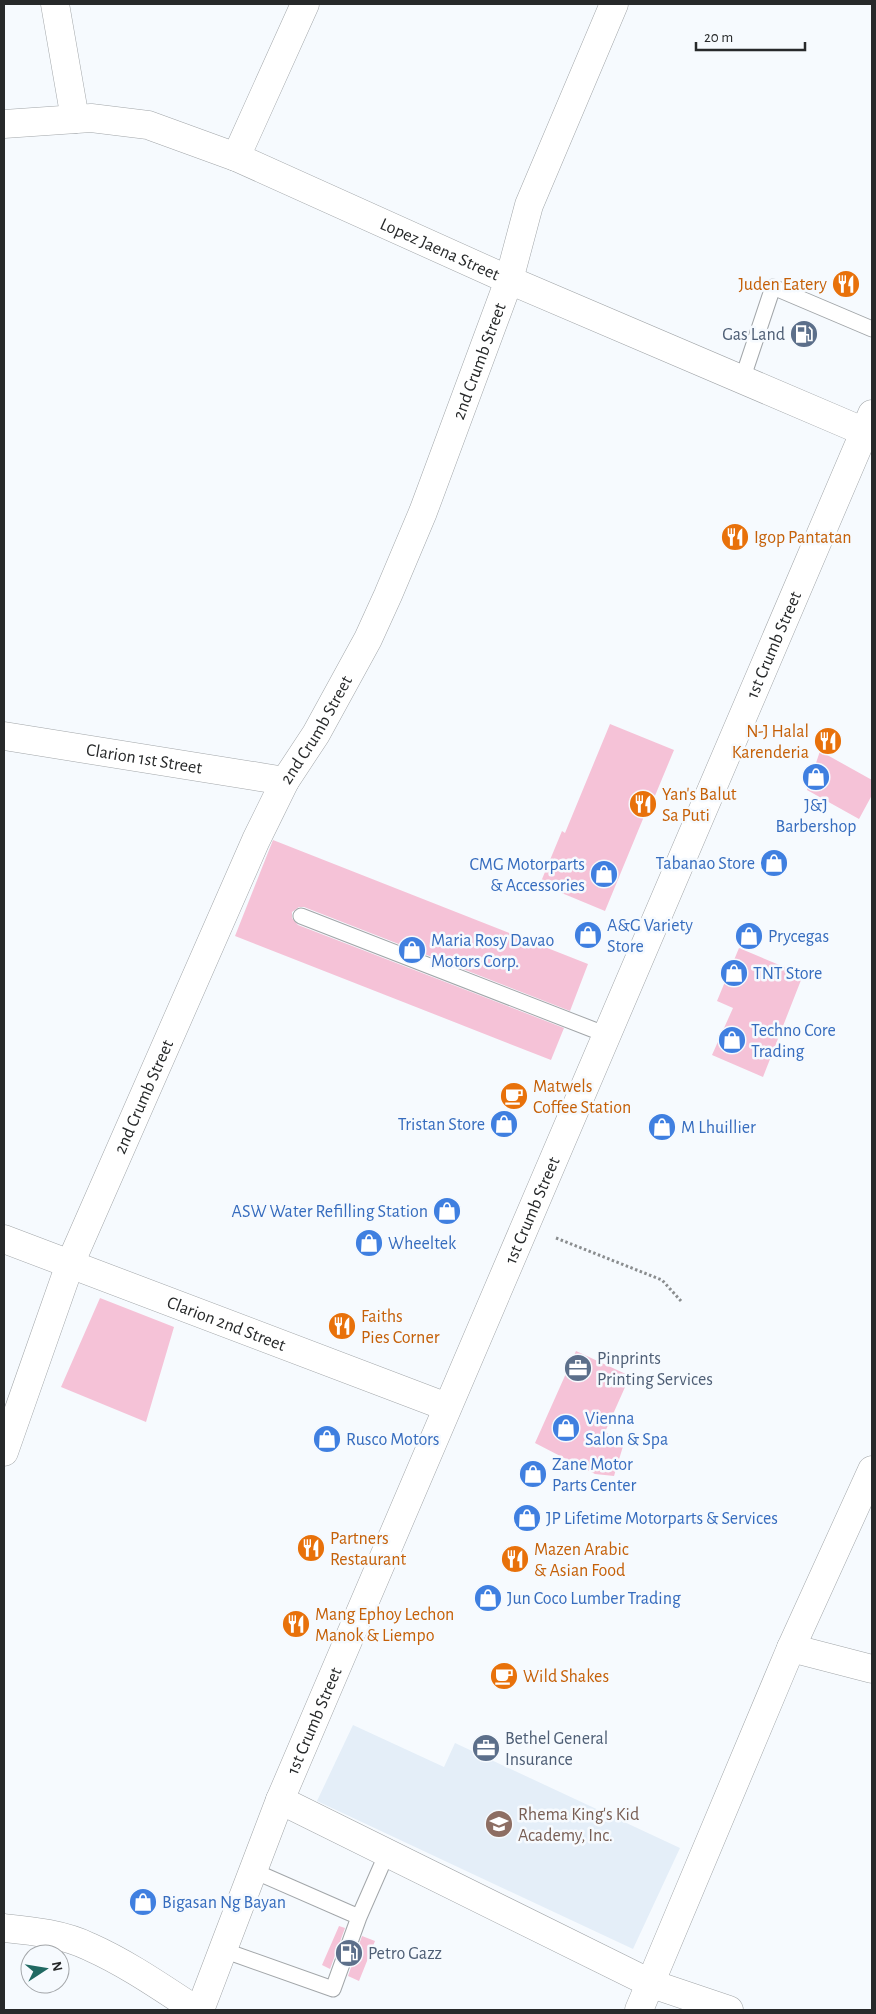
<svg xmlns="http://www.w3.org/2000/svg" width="876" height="2014" font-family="'Alegreya Sans',sans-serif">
	<rect width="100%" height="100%" fill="#f6fafe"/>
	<path fill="#e4eef8" d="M353 1725 444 1767 455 1743 680 1848 633 1949 317 1801Z"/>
	<path fill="#f5c2d7" d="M610 724 674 750 647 815 645 814 605 911 540 884 562 831 565 833Z
		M820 751 872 780V795L859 819 807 790Z
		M273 840 588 964 570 1011 304 907H299L292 912V918L298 925 564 1028 551 1060 235 936Z
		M739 948 803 975 763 1077 712 1055 733 1008 717 1001Z
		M100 1298 174 1327 146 1422 61 1387Z
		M576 1351 630 1376 605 1432 624 1443 614 1476 595 1474 535 1443Z
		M339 1926 345 1928 330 1969 322 1965Z
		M362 1936 375 1941 359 1981 348 1976Z"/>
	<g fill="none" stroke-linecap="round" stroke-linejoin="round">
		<defs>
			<path id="service" d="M742 380 773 287 872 329
				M301 916 607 1035
				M359 1917 387 1853
				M223 1950 333 1989 359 1917 254 1871"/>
			<g id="minor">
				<path d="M55 4 75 119"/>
				<path d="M236 157 305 4"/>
				<path id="s1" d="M4 736 285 781"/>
				<path id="s2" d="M4 1239 447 1407"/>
				<path id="s3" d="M4 1452 70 1264 256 840 285 781 316 734 368 639 388 595 423 512 509 280 529 205 614 4"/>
				<path d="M791 1648 872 1669"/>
				<path d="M280 1800 652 1984 729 2010"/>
				<path d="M639 2010 791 1648 872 1470"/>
			</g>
			<g id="tertiary">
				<path id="s4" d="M4 124 91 118 148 125 236 157 509 280 865 432"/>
				<path d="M4 1928C33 1931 63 1934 90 1947 128 1964 162 1988 196 2010"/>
			</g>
			<g id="secondary">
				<path id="s5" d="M200 2010 280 1800 872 414"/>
			</g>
		</defs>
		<use href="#service" stroke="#a2a6a9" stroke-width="17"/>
		<use href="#minor" stroke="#a2a6a9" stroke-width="29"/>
		<use href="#tertiary" stroke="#a2a6a9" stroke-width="29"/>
		<use href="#secondary" stroke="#a2a6a9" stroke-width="29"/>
		<path stroke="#8a8d8f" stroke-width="3" stroke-dasharray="2.5 2.5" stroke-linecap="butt" d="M556 1238 662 1280 681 1301"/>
		<use href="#service" stroke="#fff" stroke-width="15"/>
		<use href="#minor" stroke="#fff" stroke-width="28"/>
		<use href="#tertiary" stroke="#fff" stroke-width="28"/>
		<use href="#secondary" stroke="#fff" stroke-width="28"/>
	</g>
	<defs>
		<symbol id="restaurant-disc" viewBox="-11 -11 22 22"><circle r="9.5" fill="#e8710a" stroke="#f6fafe"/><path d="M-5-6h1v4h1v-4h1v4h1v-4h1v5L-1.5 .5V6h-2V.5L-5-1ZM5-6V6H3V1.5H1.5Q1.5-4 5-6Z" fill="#fff"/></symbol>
		<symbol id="fuel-disc" viewBox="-11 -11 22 22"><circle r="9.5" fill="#5c6f8a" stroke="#f6fafe"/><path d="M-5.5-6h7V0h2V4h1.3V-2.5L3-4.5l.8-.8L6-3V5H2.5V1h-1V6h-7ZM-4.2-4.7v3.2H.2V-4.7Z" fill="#fff"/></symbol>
		<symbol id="shop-disc" viewBox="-11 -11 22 22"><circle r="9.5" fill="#3f7fe0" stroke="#f6fafe"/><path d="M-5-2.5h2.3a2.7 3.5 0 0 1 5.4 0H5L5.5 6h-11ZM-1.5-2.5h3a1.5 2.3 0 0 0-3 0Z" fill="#fff"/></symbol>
		<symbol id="cafe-disc" viewBox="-11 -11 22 22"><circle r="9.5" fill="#e8710a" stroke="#f6fafe"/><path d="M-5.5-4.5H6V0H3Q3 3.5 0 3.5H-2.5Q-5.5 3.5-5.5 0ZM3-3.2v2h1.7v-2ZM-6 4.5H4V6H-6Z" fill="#fff"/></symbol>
		<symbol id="office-disc" viewBox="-11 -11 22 22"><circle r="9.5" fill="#5c6f8a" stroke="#f6fafe"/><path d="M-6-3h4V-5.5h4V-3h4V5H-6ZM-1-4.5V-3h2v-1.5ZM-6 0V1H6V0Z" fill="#fff"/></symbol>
		<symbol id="school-disc" viewBox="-11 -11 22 22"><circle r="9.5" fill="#8d6e63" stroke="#f6fafe"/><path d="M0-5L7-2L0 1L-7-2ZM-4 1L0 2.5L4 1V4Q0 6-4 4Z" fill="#fff"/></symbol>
	</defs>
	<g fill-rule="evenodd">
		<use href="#restaurant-disc" x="830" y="268" width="32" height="32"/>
		<use href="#fuel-disc" x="788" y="318" width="32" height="32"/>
		<use href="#restaurant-disc" x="719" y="521" width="32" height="32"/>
		<use href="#restaurant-disc" x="812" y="725" width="32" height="32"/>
		<use href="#shop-disc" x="800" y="761" width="32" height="32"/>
		<use href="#restaurant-disc" x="627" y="788" width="32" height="32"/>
		<use href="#shop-disc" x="758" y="847" width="32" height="32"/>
		<use href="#shop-disc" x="588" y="858" width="32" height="32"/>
		<use href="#shop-disc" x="572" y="919" width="32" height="32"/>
		<use href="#shop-disc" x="733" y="920" width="32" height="32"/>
		<use href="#shop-disc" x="396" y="934" width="32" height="32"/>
		<use href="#shop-disc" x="718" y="957" width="32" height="32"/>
		<use href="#shop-disc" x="716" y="1024" width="32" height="32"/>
		<use href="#cafe-disc" x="498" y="1080" width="32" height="32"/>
		<use href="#shop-disc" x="488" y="1108" width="32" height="32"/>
		<use href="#shop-disc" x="646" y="1111" width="32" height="32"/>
		<use href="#shop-disc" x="431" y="1195" width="32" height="32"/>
		<use href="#shop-disc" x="353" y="1227" width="32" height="32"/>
		<use href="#restaurant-disc" x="326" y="1310" width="32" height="32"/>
		<use href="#office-disc" x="562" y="1352" width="32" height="32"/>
		<use href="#shop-disc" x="550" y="1412" width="32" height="32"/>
		<use href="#shop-disc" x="311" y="1423" width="32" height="32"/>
		<use href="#shop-disc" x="517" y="1458" width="32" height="32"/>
		<use href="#shop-disc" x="511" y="1502" width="32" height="32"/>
		<use href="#restaurant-disc" x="295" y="1532" width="32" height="32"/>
		<use href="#restaurant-disc" x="499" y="1543" width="32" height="32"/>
		<use href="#shop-disc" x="472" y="1582" width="32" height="32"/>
		<use href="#restaurant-disc" x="280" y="1608" width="32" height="32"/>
		<use href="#cafe-disc" x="488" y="1660" width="32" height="32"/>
		<use href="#office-disc" x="470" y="1732" width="32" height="32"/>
		<use href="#school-disc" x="483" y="1808" width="32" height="32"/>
		<use href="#shop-disc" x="127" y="1886" width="32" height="32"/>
		<use href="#fuel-disc" x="333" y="1937" width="32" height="32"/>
	</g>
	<g text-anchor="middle" stroke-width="5" stroke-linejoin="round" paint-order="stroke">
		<g font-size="18" fill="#27292a" stroke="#f6fafe">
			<text dy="6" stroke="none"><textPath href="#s4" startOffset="462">Lopez Jaena Street</textPath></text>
			<text dy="6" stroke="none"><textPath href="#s3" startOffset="1192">2nd Crumb Street</textPath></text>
			<text dy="6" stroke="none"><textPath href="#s5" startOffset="1481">1st Crumb Street</textPath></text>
			<text dy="6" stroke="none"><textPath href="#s3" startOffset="788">2nd Crumb Street</textPath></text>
			<text dy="6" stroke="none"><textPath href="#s1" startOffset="142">Clarion 1st Street</textPath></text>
			<text dy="6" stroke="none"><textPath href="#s3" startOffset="382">2nd Crumb Street</textPath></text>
			<text dy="6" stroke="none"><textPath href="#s5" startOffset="866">1st Crumb Street</textPath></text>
			<text dy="6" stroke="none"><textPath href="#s2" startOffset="238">Clarion 2nd Street</textPath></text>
			<text dy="6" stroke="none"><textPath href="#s5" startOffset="311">1st Crumb Street</textPath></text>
		</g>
		<g font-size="18" fill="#c56008" stroke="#f6fafe" text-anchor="start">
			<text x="827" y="290" text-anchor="end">Juden Eatery</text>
			<text x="754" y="543">Igop Pantatan</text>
			<text x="809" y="737" text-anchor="end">N-J Halal<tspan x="809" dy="21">Karenderia</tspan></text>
			<text x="662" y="800">Yan's Balut<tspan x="662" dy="21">Sa Puti</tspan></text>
			<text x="533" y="1092">Matwels<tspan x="533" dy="21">Coffee Station</tspan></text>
			<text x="361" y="1322">Faiths<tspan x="361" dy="21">Pies Corner</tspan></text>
			<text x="330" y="1544">Partners<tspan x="330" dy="21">Restaurant</tspan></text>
			<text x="534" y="1555">Mazen Arabic<tspan x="534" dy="21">&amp; Asian Food</tspan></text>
			<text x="315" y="1620">Mang Ephoy Lechon<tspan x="315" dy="21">Manok &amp; Liempo</tspan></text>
			<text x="523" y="1682">Wild Shakes</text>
		</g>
		<g font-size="18" fill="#4e5e75" stroke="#f6fafe" text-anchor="start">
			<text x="785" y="340" text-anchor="end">Gas Land</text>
			<text x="597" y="1364">Pinprints<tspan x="597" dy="21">Printing Services</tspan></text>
			<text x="505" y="1744">Bethel General<tspan x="505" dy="21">Insurance</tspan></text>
			<text x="368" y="1959">Petro Gazz</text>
		</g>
		<g font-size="18" fill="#366cbe" stroke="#f6fafe" text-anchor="start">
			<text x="816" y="811" text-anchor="middle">J&amp;J<tspan x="816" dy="21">Barbershop</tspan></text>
			<text x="755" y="869" text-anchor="end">Tabanao Store</text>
			<text x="585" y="870" text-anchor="end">CMG Motorparts<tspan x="585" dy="21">&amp; Accessories</tspan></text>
			<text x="607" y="931">A&amp;G Variety<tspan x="607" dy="21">Store</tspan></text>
			<text x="768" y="942">Prycegas</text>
			<text x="431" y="946">Maria Rosy Davao<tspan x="431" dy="21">Motors Corp.</tspan></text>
			<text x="753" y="979">TNT Store</text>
			<text x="751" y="1036">Techno Core<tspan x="751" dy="21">Trading</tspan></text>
			<text x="485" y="1130" text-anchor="end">Tristan Store</text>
			<text x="681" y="1133">M Lhuillier</text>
			<text x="428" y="1217" text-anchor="end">ASW Water Refilling Station</text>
			<text x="388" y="1249">Wheeltek</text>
			<text x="585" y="1424">Vienna<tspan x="585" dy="21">Salon &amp; Spa</tspan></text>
			<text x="346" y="1445">Rusco Motors</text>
			<text x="552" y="1470">Zane Motor<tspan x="552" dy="21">Parts Center</tspan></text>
			<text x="546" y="1524">JP Lifetime Motorparts &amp; Services</text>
			<text x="507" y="1604">Jun Coco Lumber Trading</text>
			<text x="162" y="1908">Bigasan Ng Bayan</text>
		</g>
		<g font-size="18" fill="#785e54" stroke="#f6fafe" text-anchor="start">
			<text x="518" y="1820">Rhema King's Kid<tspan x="518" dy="21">Academy, Inc.</tspan></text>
		</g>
	</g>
	<rect width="876" height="2014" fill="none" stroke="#27292a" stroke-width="10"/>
	<g transform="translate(45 1969) rotate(78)"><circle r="24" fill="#f6fafe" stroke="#a3a6a9"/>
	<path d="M0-4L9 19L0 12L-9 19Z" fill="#206962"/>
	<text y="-8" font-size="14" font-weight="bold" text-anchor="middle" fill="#27292a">N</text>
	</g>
	<path d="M696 42v8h109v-8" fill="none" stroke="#27292a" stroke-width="2.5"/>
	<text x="704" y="42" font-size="15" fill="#27292a" stroke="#f6fafe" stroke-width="4" paint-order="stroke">20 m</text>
</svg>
